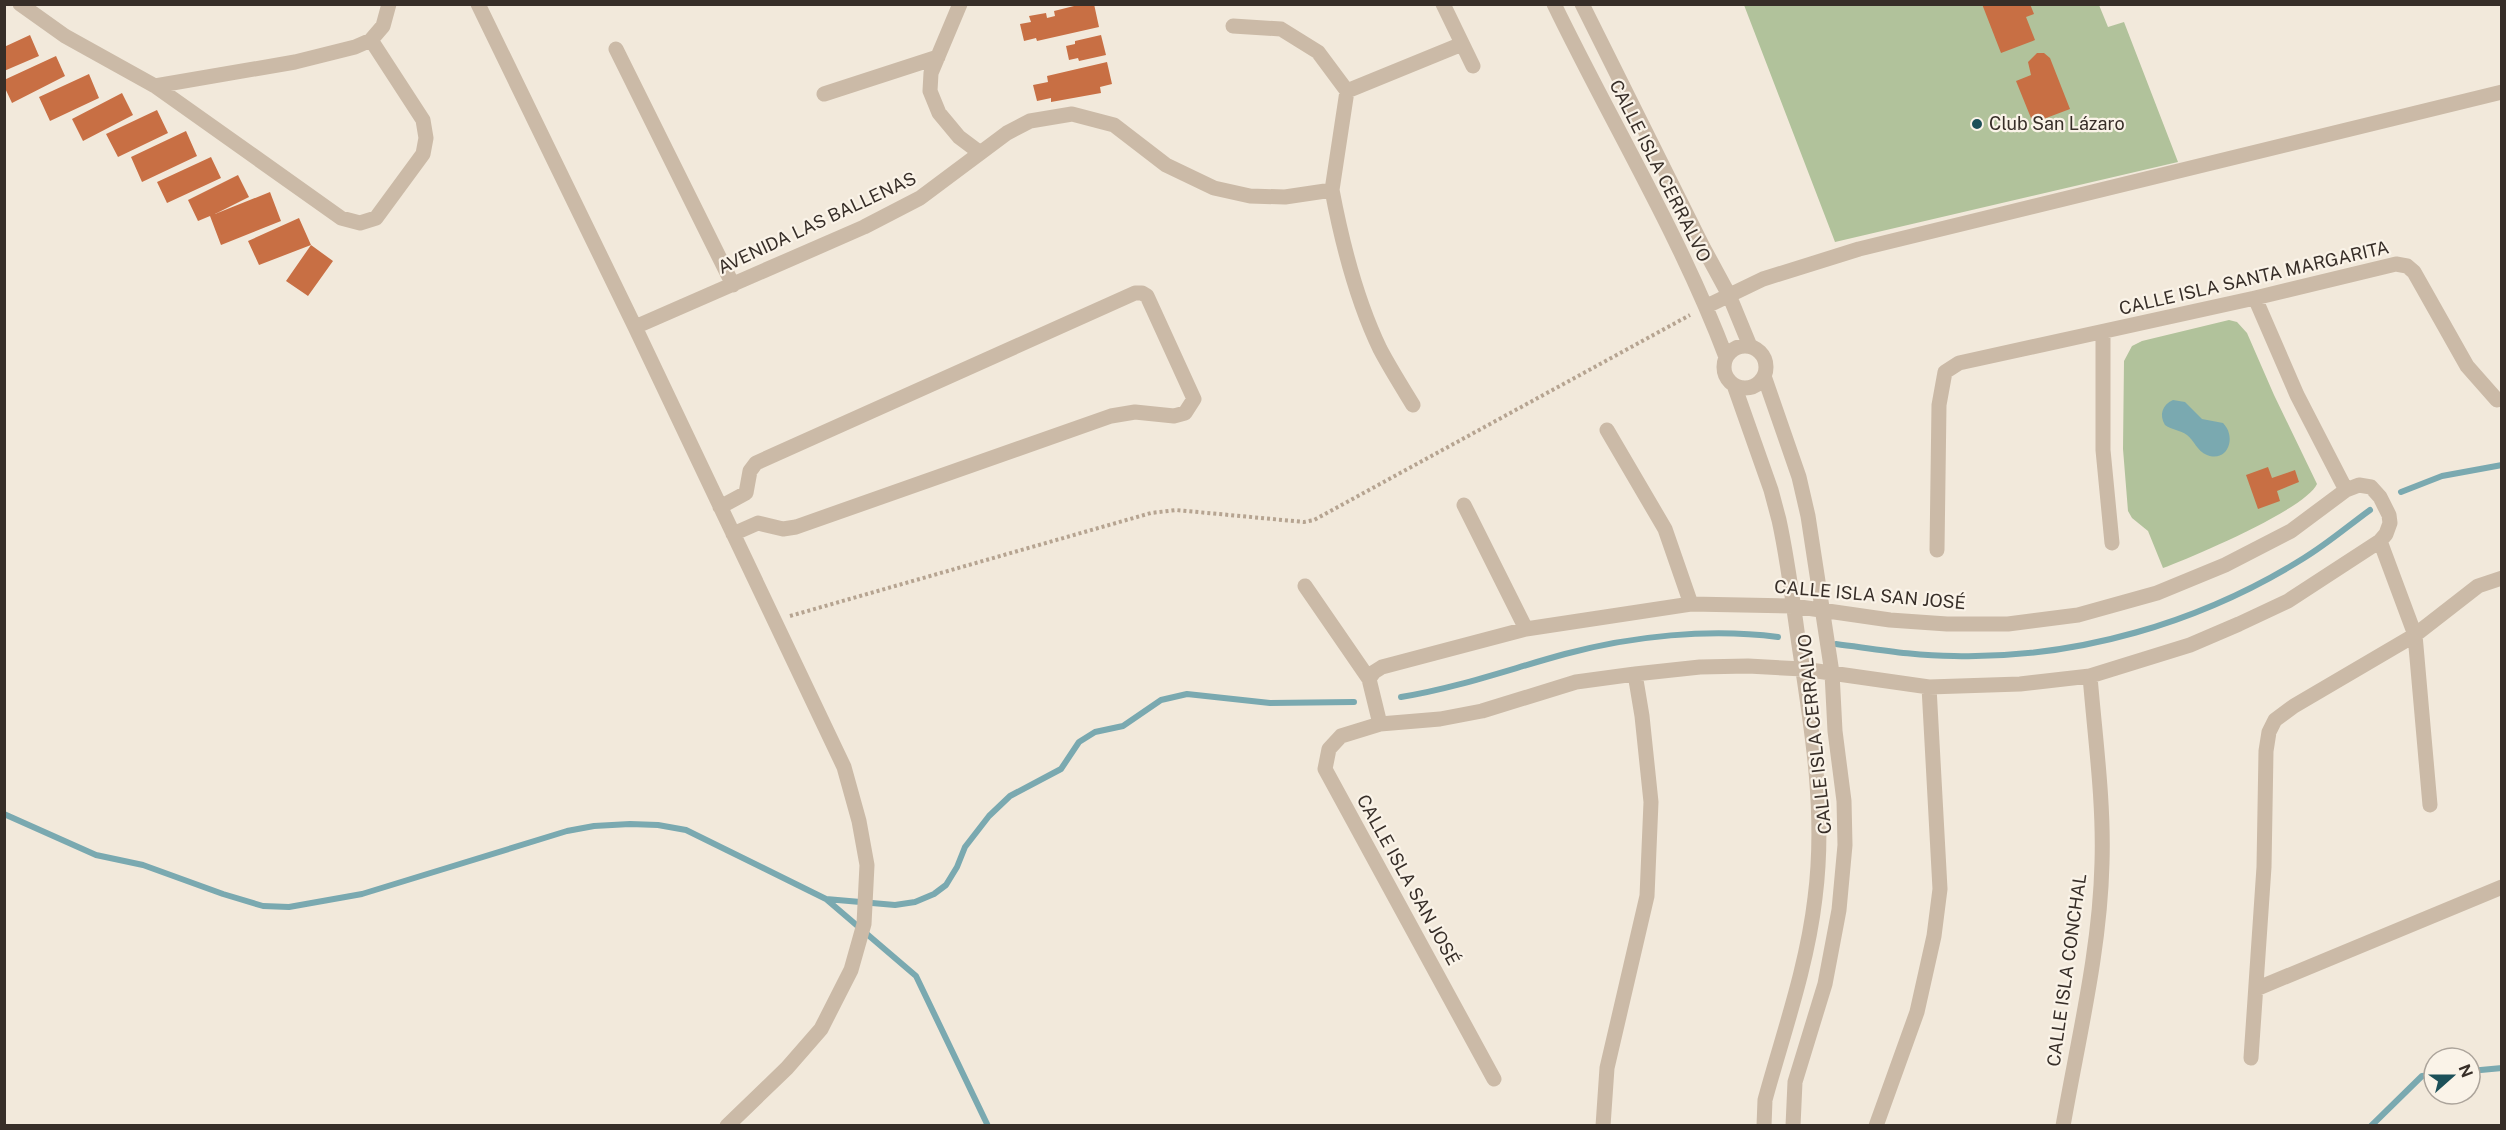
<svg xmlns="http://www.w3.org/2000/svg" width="2506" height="1130" font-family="'Public Sans',sans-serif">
	<rect width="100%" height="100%" fill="#f2e9db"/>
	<path fill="#b1c29b" d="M1744 5H2099L2108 27 2124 22 2178 162 1835 242Z
		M2229 320 2237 322 2247 333 2274 395 2317 484C2306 509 2192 557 2163 568L2148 531 2132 518 2128 511 2123 449 2124 361 2132 346 2142 341Z"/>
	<path fill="#7aa9b0" d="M2173 400 2185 402 2202 419 2223 423C2237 437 2228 463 2207 455 2197 451 2194 440 2187 435 2180 430 2172 430 2165 425 2159 415 2162 405 2173 400Z"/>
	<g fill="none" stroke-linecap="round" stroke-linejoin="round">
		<path stroke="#7aa9b0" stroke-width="6" d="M2401 492 2442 476 2502 465
			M1836 644C1875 649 1914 656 1954 656 2076 659 2200 623 2304 558 2327 544 2348 526 2370 510
			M1401 697C1457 688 1510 669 1565 654 1632 636 1709 628 1778 637
			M4 814 96 855 143 865 223 894 263 906 289 907 362 894 567 831 594 826 630 824 658 825 686 830 826 899 895 905 915 902 934 894 946 885 957 867 965 847 989 816 1010 796 1061 769 1079 742 1095 732 1123 726 1161 700 1187 694 1270 703 1354 702
			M826 899 916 976 988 1126
			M2470 1071 2502 1068
			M2371 1126 2422 1076 2434 1075"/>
	</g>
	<path fill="#c86f44" d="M1082 4H1094L1099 27 1037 41 1036 38 1024 41 1020 24 1031 22 1029 16 1046 13 1047 18 1055 16 1054 11Z
		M1982 4H2030L2034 14 2026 17 2035 40 2001 53Z
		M30 35 39 56 4 71V47Z
		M1101 35 1106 55 1079 61 1078 58 1069 60 1066 46 1075 44V41Z
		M2037 53H2044L2050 58 2070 109 2033 123 2016 81 2031 75 2028 62Z
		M56 56 65 76 12 103 4 86V80Z
		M1107 62 1112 84 1100 87 1101 93 1051 102V98L1037 101 1033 85 1048 82 1047 76Z
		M89 74 99 98 50 121 39 97Z
		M122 93 133 115 83 141 72 119Z
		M157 110 168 133 118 157 106 134Z
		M186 131 197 156 142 182 131 157Z
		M211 157 221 178 167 203 157 182Z
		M238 175 249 197 215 214 270 192 281 221 221 245 210 216 198 221 188 200Z
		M299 218 311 245 259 265 248 241Z
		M311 245 333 261 308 296 286 281Z
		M2268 467 2272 478 2295 470 2299 482 2277 491 2280 501 2258 509 2246 475Z"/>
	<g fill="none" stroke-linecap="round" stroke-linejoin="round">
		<path stroke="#b6a491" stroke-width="4" stroke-dasharray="3 3" stroke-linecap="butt" d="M790 616 1151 513 1176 510 1304 522 1314 520 1690 315"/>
		<path stroke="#cbbaa7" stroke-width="15" d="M20 4 65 36 155 86 295 62 355 47 371 40 383 26 389 4
			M478 4 635 327 844 767 859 821 867 865 864 924 851 970 821 1029 787 1068 727 1126
			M960 4 931 73 930 91 939 113 959 137 979 152
			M1443 4 1473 66
			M1554 4C1611 122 1680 235 1726 357
			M1582 4 1703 247 1729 295 1750 346
			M1233 26 1281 29 1318 52 1347 91
			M616 49 733 285
			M155 86 341 218 360 223 376 218 423 154 426 138 423 120 371 40
			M824 94 938 57
			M1332 190C1342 243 1356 299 1380 349 1390 368 1402 387 1413 405
			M2255 298 2297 395 2346 490
			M1707 306 1763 279 1859 249 2502 92
			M635 327 864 227 920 198 1007 133 1030 121 1072 114 1114 125 1166 165 1214 188 1250 196 1285 197 1332 190 1347 91 1462 44
			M2103 332V450L2112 543
			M1724 367a21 21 0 1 1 42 0a21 21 0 1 1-42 0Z
			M1764 376 1799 477 1808 516 1832 673 1835 731 1844 801 1845 845 1839 910 1825 984 1795 1082 1793 1126
			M1734 385 1771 490 1779 520C1788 561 1793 603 1799 645 1812 729 1826 814 1815 898 1807 967 1783 1034 1765 1100L1764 1126
			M1607 430 1665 529 1691 604
			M1464 505 1526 629
			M720 507 746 493 750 471 756 463 1135 293H1142L1147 296 1194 399 1185 413 1174 416 1135 412 1111 416 796 527 783 529 758 523 733 534
			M2380 541 2415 635 2430 805
			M1937 550 1939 405 1945 372 1959 363 2255 298 2396 264 2407 266 2414 272 2467 366 2497 400
			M1305 586 1369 679
			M1380 724 1369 679 1374 672 1382 667 1526 629 1691 604 1793 606 1890 620 1947 624H2008L2078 615 2157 593 2225 565 2291 531 2346 490 2359 485 2371 487 2380 497 2389 515 2390 523 2386 534 2380 541 2288 601 2239 624 2190 645 2090 676 2020 684 1929 687 1803 669 1748 666 1700 667 1635 674 1576 682 1482 711 1440 719 1380 724 1341 736 1329 749 1325 769 1494 1079
			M2256 989 2502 887
			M2251 1058 2264 867 2266 751 2269 732 2275 720 2294 706 2415 635 2478 586 2502 578
			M1603 1126 1607 1068 1647 896 1651 802 1642 716 1635 674
			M1876 1126 1917 1012 1934 936 1940 889 1929 687
			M2063 1126C2078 1039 2100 951 2102 863 2104 801 2095 738 2090 676"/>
	</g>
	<circle fill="#1c5059" stroke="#faf3e8" stroke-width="2" cx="1977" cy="124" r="6"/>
	<g text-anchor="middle" stroke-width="4.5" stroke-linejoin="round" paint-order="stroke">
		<g font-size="18" fill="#372e28" stroke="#faf3e8" text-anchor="start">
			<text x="1989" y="130">Club San Lázaro</text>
		</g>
		<g font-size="18" fill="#372e28" stroke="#faf3e8">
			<text transform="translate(1660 171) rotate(63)" y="6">CALLE ISLA CERRALVO</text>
			<text transform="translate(817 223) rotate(-25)" y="6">AVENIDA LAS BALLENAS</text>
			<text transform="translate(2254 278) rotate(-13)" y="6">CALLE ISLA SANTA MARGARITA</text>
			<text transform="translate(1870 595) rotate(5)" y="6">CALLE ISLA SAN JOSÉ</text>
			<text transform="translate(1815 734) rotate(-96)" y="6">CALLE ISLA CERRALVO</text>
			<text transform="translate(1408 880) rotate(61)" y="6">CALLE ISLA SAN JOSÉ</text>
			<text transform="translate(2067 970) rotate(-82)" y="6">CALLE ISLA CONCHAL</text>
		</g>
	</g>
	<rect width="2506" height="1130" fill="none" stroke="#372e28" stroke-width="12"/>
	<g transform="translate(2452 1076) rotate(69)"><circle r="28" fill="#faf3e8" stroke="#aca49b" stroke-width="1.5"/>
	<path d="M0-4.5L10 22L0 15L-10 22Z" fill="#1c5059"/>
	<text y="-9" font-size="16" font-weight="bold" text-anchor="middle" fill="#372e28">N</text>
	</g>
</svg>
